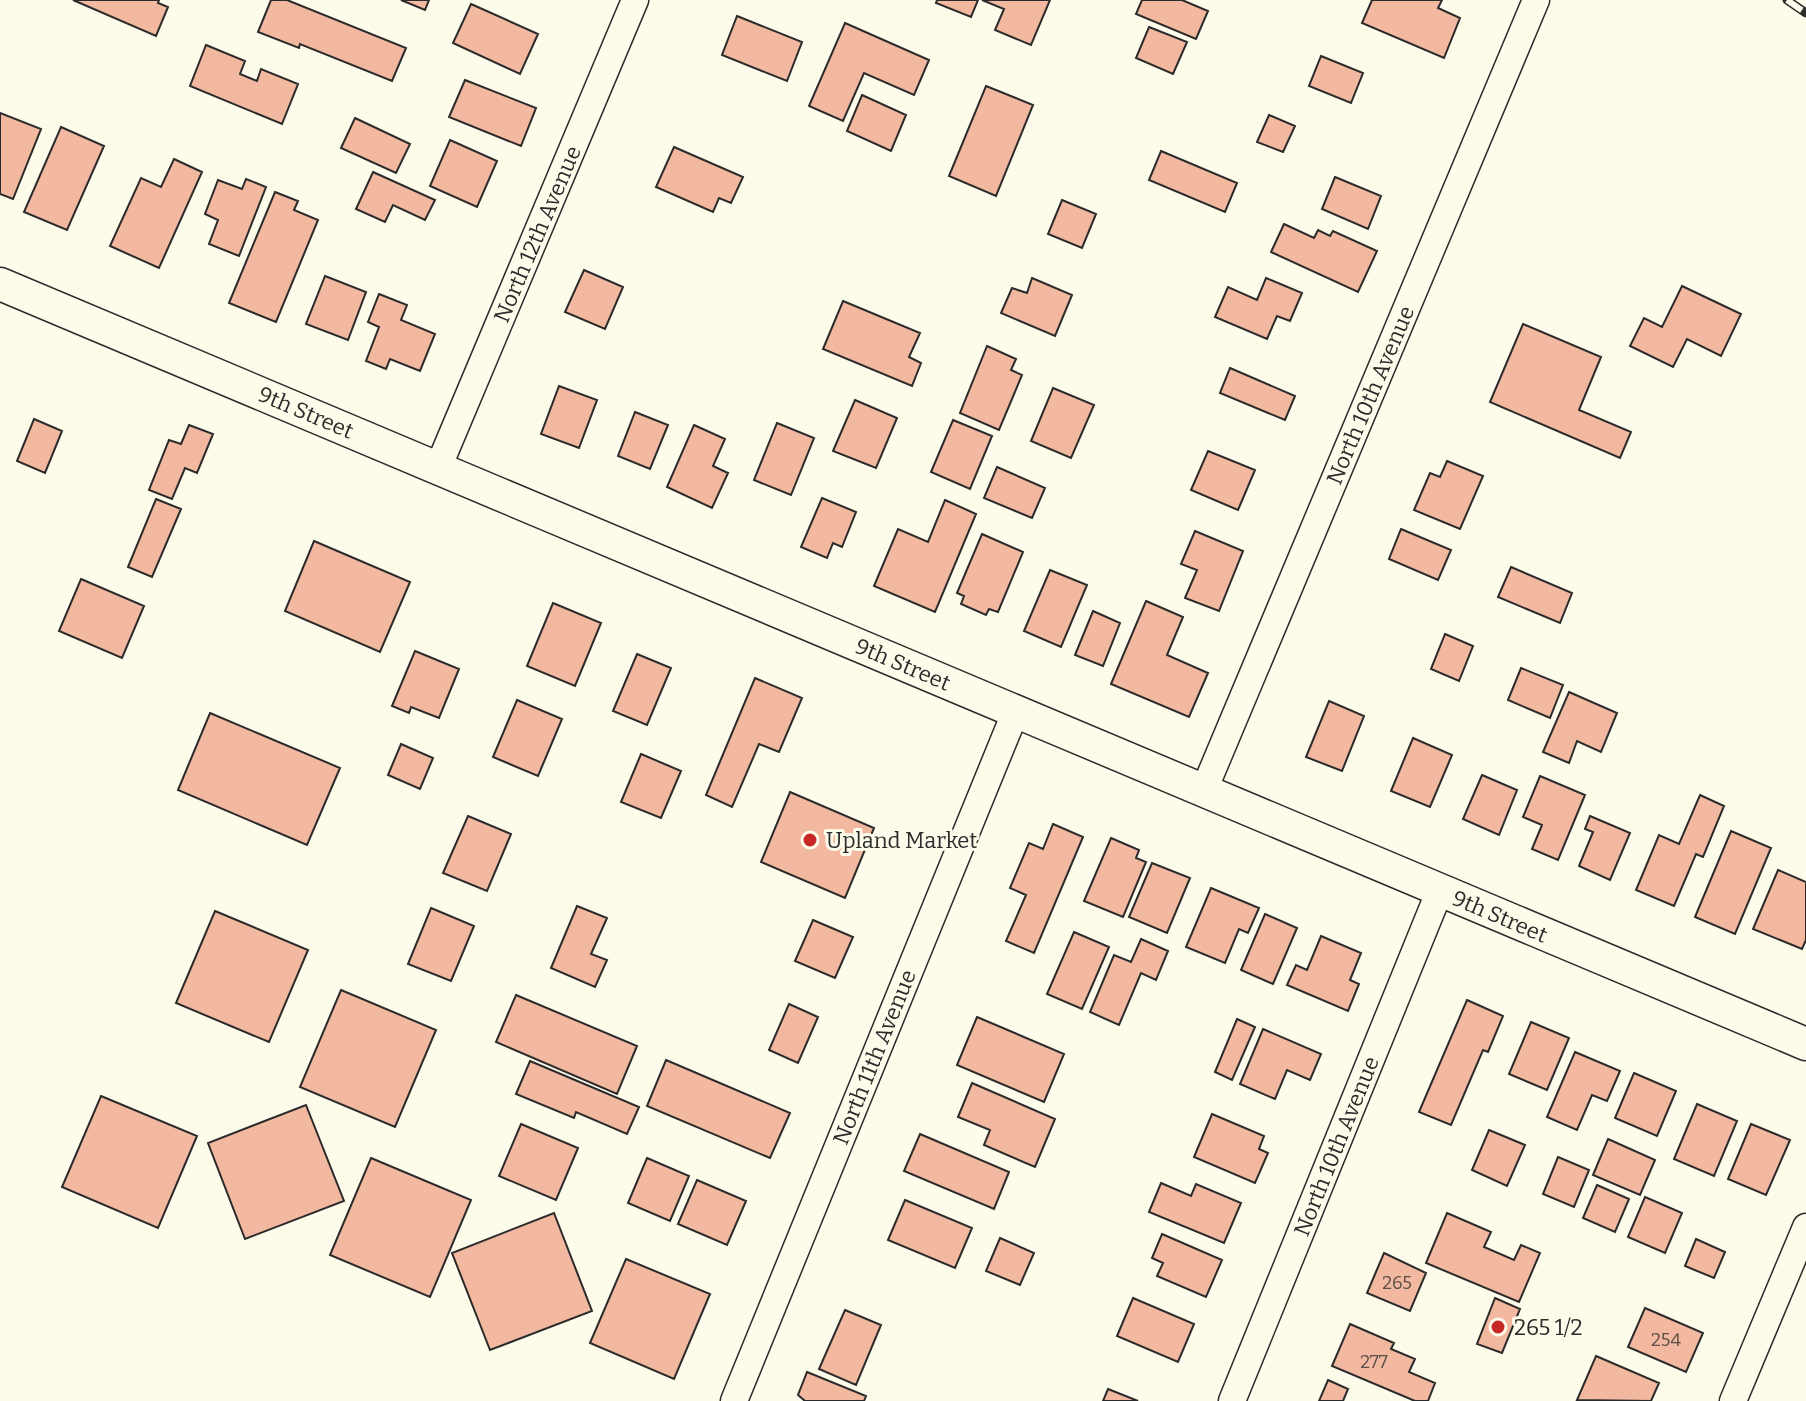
<svg xmlns="http://www.w3.org/2000/svg" width="1806" height="1401" font-family="Bitter,serif">
	<rect width="100%" height="100%" fill="#fdfbea"/>
	<path fill="#f2b8a0" stroke="#2b2b2b" stroke-width="2" d="M73 0H159L158 3 168 7 156 36Z
		M271 0H287L406 48 392 81 300 44 299 48 258 32Z
		M401 0H429L425 10Z
		M937 0H978L971 17 936 3Z
		M982 0H1050L1031 45 995 30 1004 9Z
		M1142 0H1182L1208 11 1196 39 1136 14Z
		M1372 0H1442L1438 8 1460 18 1444 58 1362 23Z
		M471 4 538 34 520 74 453 43Z
		M737 16 802 42 787 81 722 55Z
		M845 23 929 60 914 95 864 73 843 121 809 106Z
		M1149 27 1187 42 1173 74 1136 58Z
		M206 45 245 61 240 74 257 81 261 69 298 84 282 124 190 86Z
		M1321 56 1363 73 1351 103 1309 86Z
		M465 80 536 108 521 146 449 117Z
		M986 86 1033 105 996 196 949 176Z
		M862 95 906 115 891 151 847 131Z
		M0 113 41 129 13 199 0 194Z
		M1269 115 1295 126 1283 152 1257 142Z
		M355 118 410 144 396 173 341 148Z
		M61 127 104 146 67 230 24 212Z
		M450 140 497 161 477 207 430 186Z
		M674 147 743 177 731 203 719 198 713 212 656 187Z
		M1161 151 1237 183 1225 212 1149 180Z
		M174 159 202 172 159 268 110 246 141 178 161 187Z
		M373 172 435 200 425 220 393 205 385 222 356 209Z
		M1335 177 1381 196 1368 229 1322 209Z
		M246 179 266 187 239 256 209 244 218 220 205 214 218 180 242 189Z
		M275 192 298 201 294 210 318 220 276 322 229 303Z
		M1062 200 1096 214 1082 248 1048 234Z
		M1284 224 1314 238 1318 230 1330 236 1333 231 1377 251 1358 292 1271 252Z
		M584 270 623 287 605 329 565 312Z
		M325 276 366 292 348 340 306 324Z
		M1032 278 1072 295 1055 336 1001 313 1012 288 1027 293Z
		M1266 278 1302 293 1290 321 1277 316 1267 339 1215 317 1228 287 1257 300Z
		M1682 286 1741 314 1721 356 1687 339 1673 367 1630 346 1644 318 1662 327Z
		M379 294 407 305 401 320 435 334 420 371 390 359 386 369 366 361 379 327 368 322Z
		M843 301 920 333 909 357 921 363 912 386 823 349Z
		M1523 324 1601 357 1579 410 1631 432 1620 458 1490 402Z
		M987 346 1016 359 1011 370 1022 375 999 430 960 413Z
		M1230 368 1295 396 1285 420 1220 393Z
		M559 386 597 400 579 448 541 434Z
		M1053 388 1094 405 1071 458 1031 441Z
		M855 400 897 418 876 468 833 451Z
		M635 412 668 425 650 469 618 456Z
		M34 419 62 431 45 473 17 461Z
		M953 420 992 436 970 489 931 472Z
		M777 423 814 438 791 495 754 480Z
		M189 425 213 434 197 473 185 468 172 499 149 490 169 440 181 444Z
		M694 425 725 439 713 466 728 473 712 508 667 487Z
		M1208 451 1255 470 1238 510 1191 490Z
		M1447 461 1483 476 1460 529 1414 510 1430 473 1440 477Z
		M997 467 1045 488 1032 518 984 498Z
		M822 498 856 512 842 547 833 543 827 558 801 547Z
		M156 499 181 509 152 577 128 567Z
		M945 500 976 514 935 612 874 586 898 529 928 542Z
		M1401 529 1451 550 1438 580 1389 559Z
		M1195 531 1243 551 1219 611 1185 598 1197 570 1181 564Z
		M982 534 1023 552 998 612 989 609 986 615 961 604 964 596 957 593Z
		M314 541 410 582 380 652 285 611Z
		M1511 567 1572 593 1560 623 1498 597Z
		M1050 570 1087 585 1061 647 1024 631Z
		M81 579 144 606 122 658 59 631Z
		M1146 601 1183 617 1167 655 1208 673 1189 717 1111 684Z
		M553 603 601 623 575 686 527 666Z
		M1093 611 1120 623 1103 666 1075 655Z
		M1445 634 1473 646 1459 681 1431 669Z
		M415 651 459 669 439 718 411 707 409 713 392 706Z
		M637 654 671 668 647 725 613 711Z
		M1521 668 1563 685 1550 718 1508 700Z
		M755 678 802 698 779 752 759 744 732 807 706 795Z
		M1569 692 1617 713 1601 752 1577 741 1569 763 1543 752Z
		M517 700 562 719 538 776 493 757Z
		M1329 701 1364 716 1342 771 1306 757Z
		M210 713 340 768 307 845 178 790Z
		M1413 738 1452 755 1430 807 1391 791Z
		M401 744 433 758 420 789 388 775Z
		M641 754 681 771 661 818 621 802Z
		M1482 775 1517 790 1499 835 1463 819Z
		M1540 776 1585 795 1558 860 1532 849 1542 825 1523 817Z
		M790 792 874 828 845 898 761 862Z
		M1700 795 1724 806 1703 857 1696 854 1674 906 1636 890 1659 835 1679 844Z
		M468 816 511 834 487 891 443 873Z
		M1590 816 1630 833 1610 880 1579 866 1593 832 1585 829Z
		M1053 824 1083 837 1034 953 1006 941 1026 895 1010 888 1029 843 1043 849Z
		M1731 831 1771 848 1735 934 1695 917Z
		M1111 838 1139 850 1136 858 1146 862 1123 917 1084 901Z
		M1152 863 1190 878 1167 933 1129 917Z
		M1778 870 1806 882V940L1802 949 1753 929Z
		M1211 888 1259 908 1248 933 1239 929 1225 963 1186 947Z
		M577 906 607 918 591 954 607 960 595 987 551 968Z
		M431 908 474 926 451 981 408 964Z
		M215 911 308 950 269 1042 176 1003Z
		M1265 914 1297 928 1273 984 1241 970Z
		M813 920 853 937 835 978 795 961Z
		M1074 932 1109 947 1082 1009 1047 994Z
		M1321 936 1361 953 1350 980 1359 984 1348 1011 1287 985 1296 965 1307 970Z
		M1141 939 1168 951 1156 980 1141 973 1119 1025 1090 1012 1114 955 1131 962Z
		M341 990 436 1030 395 1127 300 1087Z
		M516 995 637 1046 617 1094 496 1042Z
		M1467 1000 1503 1016 1488 1052 1483 1050 1451 1125 1419 1112Z
		M789 1004 818 1017 798 1063 769 1050Z
		M977 1017 1064 1054 1044 1102 957 1065Z
		M1237 1019 1255 1027 1232 1080 1215 1072Z
		M1531 1022 1569 1038 1547 1090 1509 1074Z
		M1263 1029 1321 1054 1310 1080 1287 1070 1275 1099 1240 1084Z
		M1575 1052 1620 1071 1607 1101 1592 1095 1577 1130 1547 1117Z
		M666 1060 790 1113 770 1158 647 1106Z
		M530 1061 639 1107 627 1134 576 1112 574 1118 516 1094Z
		M1634 1073 1676 1091 1657 1136 1615 1118Z
		M972 1083 1055 1119 1035 1167 984 1145 990 1130 958 1117Z
		M101 1096 197 1136 158 1228 62 1187Z
		M1697 1104 1737 1121 1714 1176 1674 1159Z
		M306 1105 344 1201 245 1239 208 1143Z
		M1212 1114 1264 1136 1259 1149 1268 1153 1255 1183 1194 1157Z
		M521 1124 578 1148 556 1200 499 1176Z
		M1751 1124 1790 1140 1766 1195 1728 1179Z
		M1489 1130 1525 1145 1507 1186 1472 1170Z
		M920 1134 1009 1172 994 1209 904 1171Z
		M1608 1139 1655 1160 1640 1195 1593 1175Z
		M1558 1157 1589 1170 1574 1207 1543 1194Z
		M371 1158 471 1200 430 1297 330 1255Z
		M647 1158 689 1176 670 1221 628 1203Z
		M697 1180 746 1201 727 1245 678 1224Z
		M1161 1183 1191 1196 1196 1184 1241 1203 1224 1243 1149 1212Z
		M1597 1185 1629 1199 1615 1232 1583 1218Z
		M1645 1197 1682 1213 1665 1253 1628 1237Z
		M905 1200 972 1228 955 1268 888 1240Z
		M554 1213 592 1311 490 1350 452 1253Z
		M1447 1213 1491 1232 1484 1247 1514 1260 1521 1245 1540 1253 1519 1302 1426 1263Z
		M1162 1234 1222 1260 1206 1297 1157 1276 1163 1263 1152 1258Z
		M1000 1238 1034 1253 1020 1285 986 1271Z
		M1696 1239 1725 1252 1714 1278 1685 1266Z
		M1384 1253 1426 1273 1410 1311 1367 1293Z
		M626 1259 710 1294 674 1379 590 1343Z
		M1133 1298 1194 1324 1178 1362 1117 1336Z
		M1495 1298 1520 1309 1502 1353 1477 1344Z
		M1645 1308 1703 1333 1686 1372 1628 1347Z
		M845 1310 881 1325 856 1385 819 1369Z
		M1350 1324 1394 1343 1391 1349 1415 1359 1409 1372 1435 1383 1428 1401H1415L1332 1366Z
		M1596 1356 1659 1383 1651 1401 1577 1400Z
		M807 1372 866 1396 864 1401H805L798 1395Z
		M1328 1380 1348 1389 1343 1401H1319Z
		M1108 1389 1138 1401H1103Z"/>
	<g fill="none" stroke-linecap="round" stroke-linejoin="round">
		<defs>
			<path id="minor" d="M438 468 635 0
				M1204 790 1536 0
				M734 1401 1015 713
				M1232 1401 1440 890
				M1733 1401 1806 1227"/>
			<path id="tertiary" d="M0 284 1806 1044"/>
		</defs>
		<use href="#minor" stroke="#2b2b2b" stroke-width="29"/>
		<use href="#tertiary" stroke="#2b2b2b" stroke-width="35"/>
		<use href="#minor" stroke="#fdfbea" stroke-width="26"/>
		<use href="#tertiary" stroke="#fdfbea" stroke-width="32"/>
		<defs>
			<path id="rail" d="M1787 0 1806 13"/>
		</defs>
		<use href="#rail" stroke="#2b2b2b" stroke-width="9"/>
		<use href="#rail" stroke="#fdfbea" stroke-width="6" stroke-dasharray="18" stroke-linecap="butt"/>
	</g>
	<g fill="#c62828" stroke="#fdfbea" stroke-width="3">
		<circle cx="810" cy="840" r="8"/>
		<circle cx="1498" cy="1327" r="8"/>
	</g>
	<g text-anchor="middle" stroke-width="6" stroke-linejoin="round" paint-order="stroke">
		<g font-size="18" fill="#5d4e48">
			<text x="1397" y="1289">265</text>
			<text x="1666" y="1346">254</text>
			<text x="1374" y="1368">277</text>
		</g>
		<g font-size="22" fill="#2b2b2b" stroke="#fdfbea">
			<text transform="translate(537 234) rotate(-67)" y="8">North 12th Avenue</text>
			<text transform="translate(1370 395) rotate(-67)" y="8">North 10th Avenue</text>
			<text transform="translate(306 412) rotate(23)" y="8">9th Street</text>
			<text transform="translate(903 664) rotate(23)" y="8">9th Street</text>
			<text transform="translate(1500 916) rotate(23)" y="8">9th Street</text>
			<text transform="translate(874 1057) rotate(-68)" y="8">North 11th Avenue</text>
			<text transform="translate(1336 1146) rotate(-68)" y="8">North 10th Avenue</text>
		</g>
		<g font-size="22" fill="#2b2b2b" stroke="#fdfbea" text-anchor="start">
			<text x="826" y="848">Upland Market</text>
			<text x="1514" y="1335">265 1/2</text>
		</g>
	</g>
</svg>
